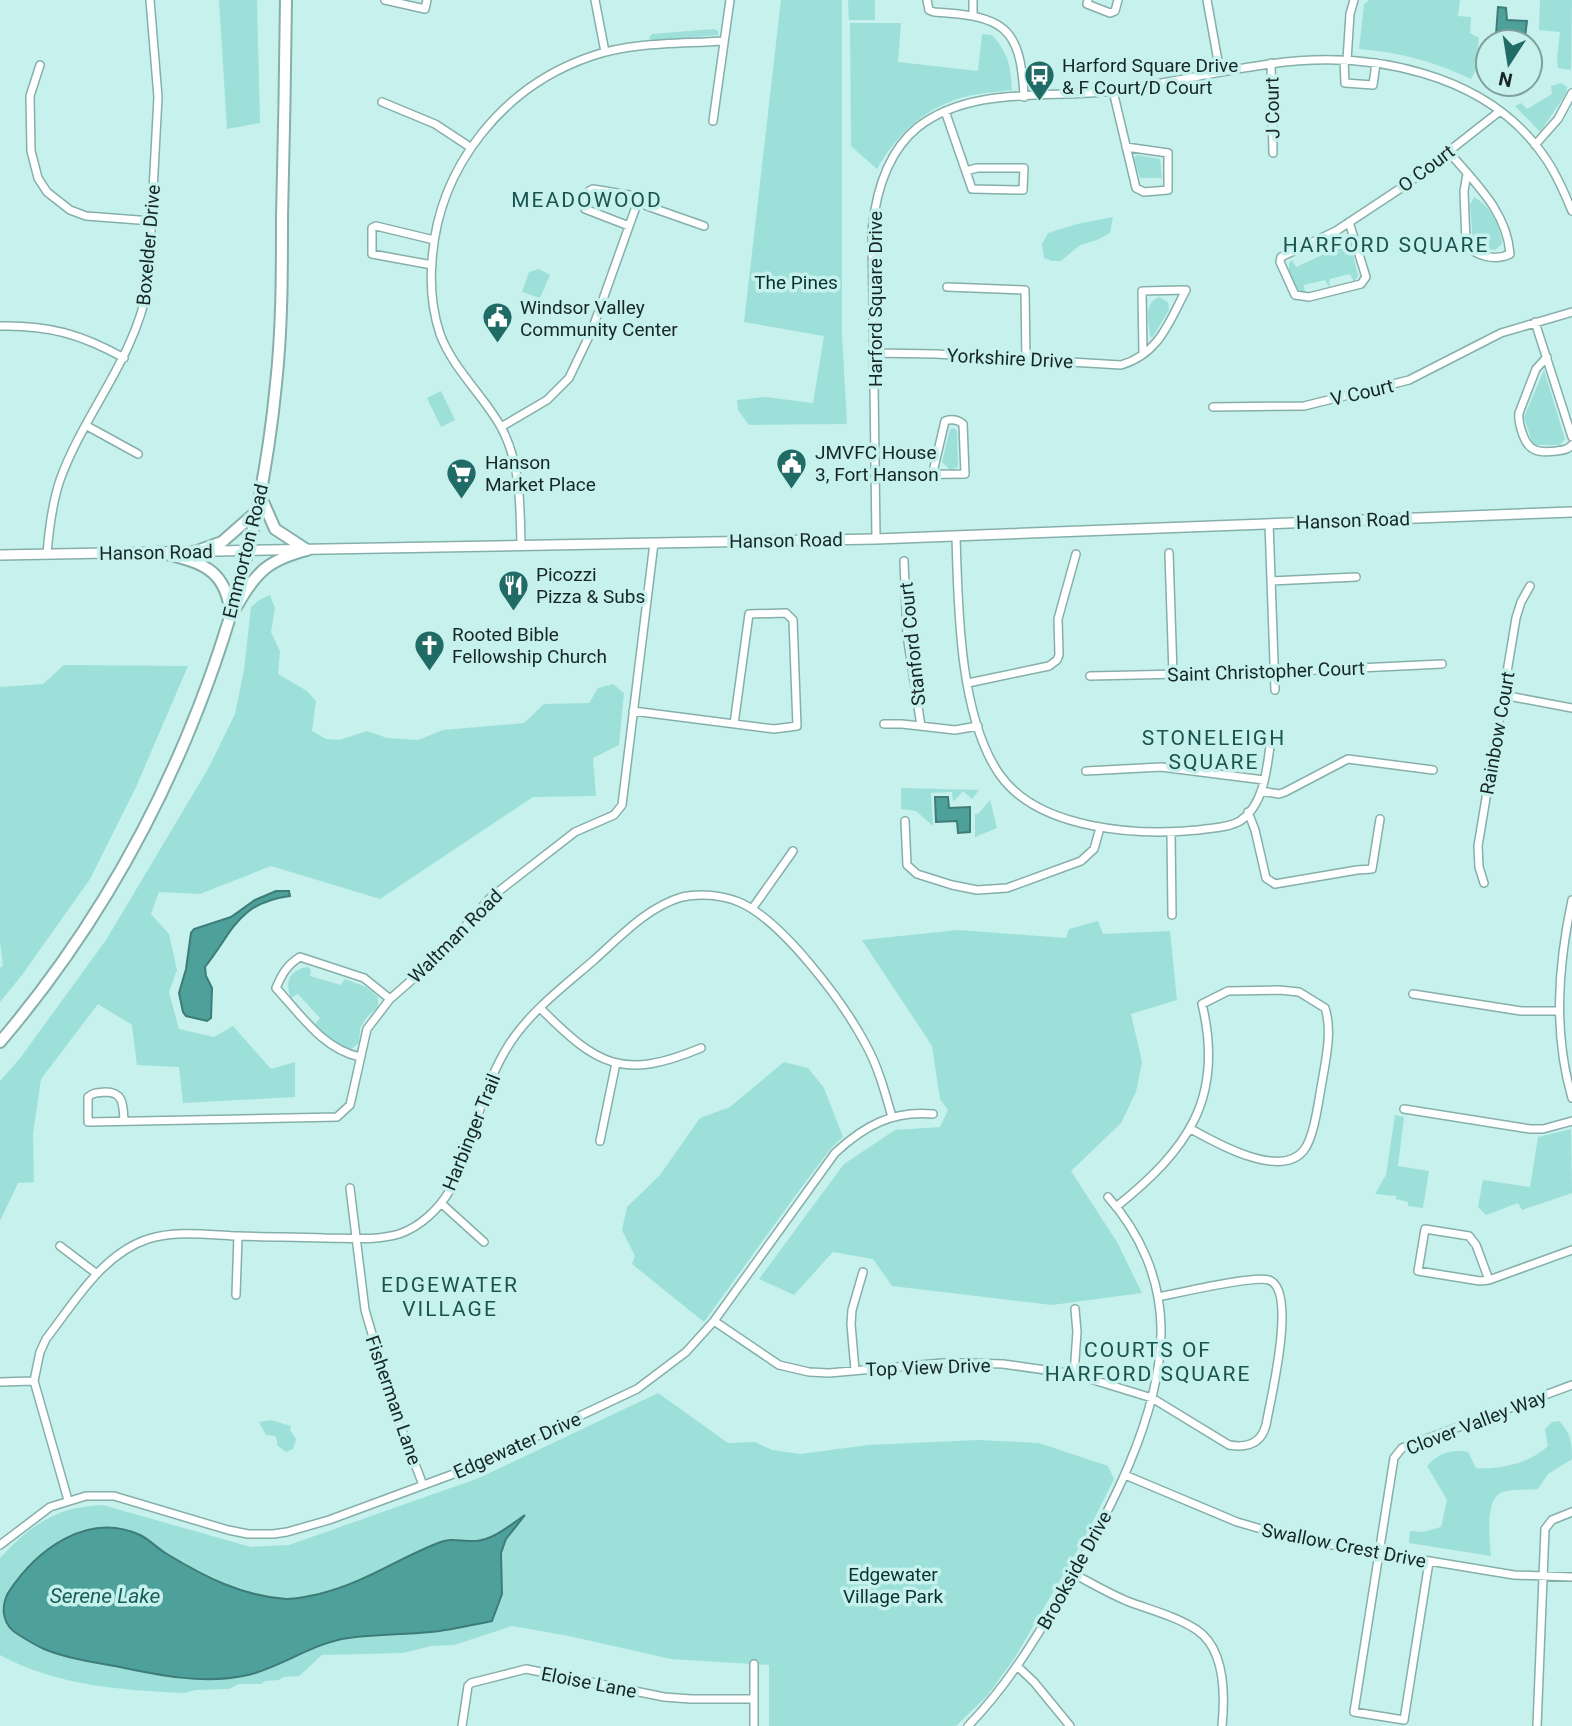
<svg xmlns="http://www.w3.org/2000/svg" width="1572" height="1726" font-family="Roboto,sans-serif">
	<rect width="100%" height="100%" fill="#c6f1ed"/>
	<path fill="#9de0da" d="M219 0H257L260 123 227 129Z
		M781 0H842V334L847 424 749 425 738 410 737 400 765 397 813 403 824 336 744 322Z
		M848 0H875V20H849Z
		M1369 0H1460L1458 16 1471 17 1470 33 1479 38 1476 70 1471 79C1435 62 1399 52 1359 49L1364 4Z
		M1540 0H1572L1571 70 1558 68 1557 59 1560 32 1539 30Z
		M850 23H901L898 62 978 71 982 34 992 35C1008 52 1011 67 1012 90 1001 92 990 92 979 94 933 101 899 129 877 169L851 146Z
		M714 29 718 31V35L653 41 649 38 652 34Z
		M1561 83 1567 87 1566 94 1540 132 1515 106 1521 103 1527 109 1552 94 1551 86Z
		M1137 155 1160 159 1162 178H1140L1134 158Z
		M1474 197C1490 206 1501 226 1502 244L1495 250 1483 249 1473 242 1470 205Z
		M1113 217 1110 233 1097 240 1080 245 1061 261H1052L1044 258 1042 244 1048 233 1077 224Z
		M1344 238 1350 242 1358 276 1354 282 1350 274 1330 279 1329 288 1325 280 1304 285 1305 293 1298 290 1289 271V263L1292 260 1296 267 1342 246 1339 239Z
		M539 269 550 275 540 298 522 292 529 272Z
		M1159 297 1168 302 1169 310 1152 338 1150 336C1149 322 1143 303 1159 297Z
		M1544 370 1565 439 1560 445H1533L1524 417Z
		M441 391 455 420 441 427 427 398Z
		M954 428 957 431 958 467 950 470 942 462 950 429Z
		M270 595 275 608 271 632 280 651 278 674 307 691 316 701 312 731 326 739 339 740 367 731 387 738 418 740 443 730 524 723 544 704 589 703 598 688 613 684 624 693 619 745 593 758 596 796 533 797 380 899 271 866 200 894 159 892 151 914 169 934 177 970 169 992 179 1029 214 1037 233 1026 271 1069 295 1062V1097L183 1103 179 1067 137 1065 132 1025 98 1004 41 1079 33 1134 34 1182 18 1183 0 1221V1081L21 1057 106 940 208 769 235 714 244 670 251 607 259 600Z
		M64 665 188 666 136 787 90 879 22 975 0 1002V968L3 965 0 942V687L43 684Z
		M901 788H902L979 790 972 799 963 791 953 802 952 792 931 793 933 826 916 811 901 809Z
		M990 800 997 828 975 837V814L979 813Z
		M1098 921 1103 934 1170 931 1177 1000 1131 1014 1142 1062 1136 1092 1121 1123 1071 1171 1117 1242 1142 1293 1052 1305 892 1286 873 1259 833 1252 794 1295 759 1279 844 1164 895 1130 940 1127 948 1110 940 1099 932 1046 862 940 958 930 1066 938 1069 929Z
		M308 967 311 970 310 976 341 985 345 979 366 987 378 997V1007L367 1017 360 1028 359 1043 349 1051 330 1040 315 1024 320 1018 298 994 291 998C284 982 290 969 308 967Z
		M784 1062 808 1068 824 1088 843 1137 831 1148 798 1192 704 1322 632 1264 635 1256 622 1230 627 1207 660 1175 700 1118 730 1107Z
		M1395 1115 1404 1117 1398 1166 1429 1171 1423 1208 1408 1206V1202L1396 1199V1196L1375 1194 1386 1175Z
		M1571 1129 1572 1193 1522 1210 1518 1203 1486 1215 1478 1207 1483 1180 1530 1187 1538 1137Z
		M658 1393 728 1443 755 1442 772 1450 800 1454 868 1445 978 1440 1039 1443 1108 1466 1114 1479 1083 1541 1014 1659 987 1696 956 1726H769V1665L671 1659 569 1636 512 1626 454 1645 431 1646 403 1653 322 1655 299 1676 283 1677 279 1680 265 1681 261 1684H239L229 1689 195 1690 184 1693C120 1690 57 1686 0 1655V1558C32 1524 56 1507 103 1505L251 1547 289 1545 479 1478Z
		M271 1420 291 1426 290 1430 296 1439 293 1449 286 1452 277 1445V1440L275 1436 266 1435 259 1422Z
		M1559 1421C1571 1433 1572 1443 1572 1459L1548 1474 1538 1489C1527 1490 1514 1489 1503 1492 1484 1498 1490 1540 1491 1556L1409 1543 1410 1531 1423 1532 1441 1527 1447 1500 1427 1466C1439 1453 1451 1449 1468 1452L1476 1468C1500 1470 1530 1463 1548 1446L1545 1429 1552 1422Z"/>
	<path fill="#4ea19b" stroke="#3d7c78" stroke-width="2" d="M1498 7 1506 8 1507 20 1527 21 1525 37 1496 35Z
		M935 797H948L949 808 970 807V832L958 833 957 821 936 822Z
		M276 891H289L290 896C238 903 234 930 205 967L206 976 212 988 211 1018 207 1021 186 1016 183 1012 179 993 186 969 191 933 194 929 231 917 255 900Z
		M525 1515 506 1539 501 1553 502 1594 492 1621C472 1625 451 1630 431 1632 401 1635 372 1634 342 1639 308 1646 281 1667 248 1675 204 1685 157 1675 115 1666 91 1662 66 1658 44 1649 35 1645 27 1640 19 1635 3 1626 0 1609 8 1593 36 1550 87 1511 140 1535 149 1539 158 1549 167 1554 205 1577 242 1596 286 1599 298 1599 308 1596 319 1594 366 1582 395 1560 438 1543 451 1537 462 1542 476 1541 494 1540 511 1524 525 1515Z"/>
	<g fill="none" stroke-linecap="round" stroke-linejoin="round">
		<defs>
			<path id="minor" d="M385 0 425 9 427 0
				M595 0 605 52
				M927 0 929 10 934 12C1002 16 1021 25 1024 97
				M1088 0 1087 4 1110 13 1115 11 1118 0
				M1207 0 1220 72
				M973 15V0
				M1344 60 1345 83 1373 85 1376 63
				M1347 60 1350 14 1354 0
				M1271 63 1273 153
				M40 65 30 96 31 151 38 178 47 192 70 210 86 216 152 221
				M1113 91 1136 188 1144 192 1168 190V153L1126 147
				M382 102 435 124 470 147
				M945 111 972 189 1023 190 1024 168H977L966 171
				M713 121 730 0
				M1535 145 1558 119 1572 93
				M1448 151C1474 182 1507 211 1510 254 1496 261 1473 257 1466 242L1464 191 1467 174
				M1349 222 1366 277 1361 284 1309 297 1295 295 1280 262 1281 257 1336 231 1407 184 1500 111
				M629 226 585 209 589 191 593 189 629 195 647 206 704 226
				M432 265 372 254V228L376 226 434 240
				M947 287 1025 290 1026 360
				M1535 322 1572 437
				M0 326C48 325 81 334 124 358
				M874 353 936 354 1121 365C1159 354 1169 322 1186 290L1142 291 1143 354
				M1547 357 1536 369 1519 413C1518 421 1520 427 1523 435 1529 452 1539 453 1556 451 1563 450 1567 450 1572 445
				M1213 407 1304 406 1409 380 1501 333 1572 312
				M87 426 138 454
				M501 427 547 400 569 378 592 330 638 201
				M875 475 965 474 963 424C958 420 951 419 945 421L932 476
				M1269 523 1275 690
				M956 536C958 606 959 717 1000 775 1039 830 1138 836 1198 830 1211 828 1228 828 1240 821 1267 803 1267 761 1272 733
				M876 539 872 230C876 192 887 152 918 127 972 85 1050 99 1113 91 1166 84 1217 71 1270 64 1368 50 1487 71 1546 159 1557 175 1565 194 1572 211
				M521 545C520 505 521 464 501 427 483 395 453 369 440 334 432 310 430 285 432 261 438 167 503 86 592 56 633 42 680 44 723 41
				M1169 553 1173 674
				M47 554C49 528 52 504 60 480 85 411 135 359 148 285L158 97 150 0
				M904 561 907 635 921 726
				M1271 581 1356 577
				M1090 676 1275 672 1442 664
				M968 683 1049 666 1057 660 1059 655 1058 619 1076 554
				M1503 695 1572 708
				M633 711 774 729 797 726 793 620 786 613 749 614 734 724
				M884 724H902L955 730 978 726
				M1086 771 1161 767 1264 780
				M1261 791 1279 794 1285 792 1348 759 1433 770
				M1248 812 1255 830 1266 878 1275 884 1357 870 1372 869 1380 819
				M905 821 907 865 917 874 952 885 977 890 1007 888 1081 861 1094 849 1100 828
				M1171 832 1172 915
				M1484 883 1479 867 1478 846 1516 618 1521 602 1530 586
				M1572 900C1558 966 1553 1032 1572 1098
				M752 909 793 851
				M1413 994 1521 1011H1559
				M540 1008C597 1065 622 1081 701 1048
				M360 1057C323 1049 301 1015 276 988 282 974 287 965 300 957L364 978 390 999
				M1404 1109 1530 1129H1543L1572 1121
				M124 1121C123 1105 124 1092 105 1092 97 1093 94 1092 88 1097V1122L337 1117 350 1105 367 1029 390 999 438 957 490 898 575 832 614 815 622 805 654 543
				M600 1141 616 1063
				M350 1188 365 1310 395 1412 423 1485
				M442 1204 484 1242
				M1116 1207C1187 1150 1225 1099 1202 1004L1228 991 1279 990 1299 992 1325 1008C1333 1032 1325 1063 1321 1088 1318 1104 1314 1137 1304 1150 1281 1180 1216 1143 1191 1129
				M60 1246 97 1274
				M1489 1280 1476 1245 1469 1236 1425 1229 1418 1271 1480 1281 1489 1280 1572 1250
				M236 1295 238 1236
				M714 1321 779 1365 809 1372 829 1373 942 1363H968L1003 1364 1074 1374 1152 1398 1229 1445C1247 1448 1261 1444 1266 1425 1270 1401 1298 1290 1269 1280 1254 1275 1178 1293 1158 1297
				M855 1370 851 1324 852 1310 863 1272
				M1074 1374 1077 1332 1075 1309
				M0 1382 34 1381
				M1125 1475 1237 1522 1296 1539 1514 1575 1572 1577
				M68 1500 34 1381 40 1352 46 1339C74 1303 102 1254 148 1239 177 1230 209 1235 238 1236 267 1237 295 1237 324 1238 348 1238 375 1241 399 1234 420 1227 439 1209 450 1190 473 1142 481 1088 510 1043 531 1011 564 986 593 961 619 938 647 907 682 897 700 893 722 895 739 902 782 920 843 1002 865 1043 878 1066 885 1092 892 1117
				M0 1545 50 1507 86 1496H114L228 1530 248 1534H273L287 1532 329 1520 467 1469 637 1389 686 1352 714 1321 835 1153C864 1126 893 1110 933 1114
				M1429 1562 1404 1720 1354 1712 1394 1458 1402 1448 1572 1385
				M1074 1574C1091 1583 1108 1593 1127 1601 1150 1610 1176 1616 1197 1630 1226 1650 1225 1696 1222 1726
				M1017 1666 1034 1682 1070 1726
				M462 1726 468 1686 471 1683 526 1669 664 1697 691 1699H754
				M754 1726V1664
				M968 1726C1007 1686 1035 1640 1063 1592 1106 1519 1163 1414 1161 1327 1160 1278 1140 1233 1108 1197
				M1537 1726 1545 1529 1552 1520 1572 1512"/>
			<path id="tertiary" d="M0 555 876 539 1572 512"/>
			<path id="secondary" d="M260 495 275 529 307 550
				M159 552C196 562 223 565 230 608
				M194 552 222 542 255 513
				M236 607C256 572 268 560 307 550
				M0 1042C156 859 253 623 276 384 282 329 282 273 282 217 284 145 285 72 286 0"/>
		</defs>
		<use href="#minor" stroke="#86afab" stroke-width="10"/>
		<use href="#tertiary" stroke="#86afab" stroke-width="12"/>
		<use href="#secondary" stroke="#86afab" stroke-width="14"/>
		<use href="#minor" stroke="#fff" stroke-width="7"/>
		<use href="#tertiary" stroke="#fff" stroke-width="9"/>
		<use href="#secondary" stroke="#fff" stroke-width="10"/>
	</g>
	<defs>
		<symbol id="bus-pin" viewBox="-11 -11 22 30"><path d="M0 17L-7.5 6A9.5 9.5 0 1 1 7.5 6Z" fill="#206b66" stroke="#c6f1ed"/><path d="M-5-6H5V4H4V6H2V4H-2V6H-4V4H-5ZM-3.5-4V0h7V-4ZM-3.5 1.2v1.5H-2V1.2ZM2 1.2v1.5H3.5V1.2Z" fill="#fff"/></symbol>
		<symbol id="civic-pin" viewBox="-11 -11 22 30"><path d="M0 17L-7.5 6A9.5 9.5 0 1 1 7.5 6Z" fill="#206b66" stroke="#c6f1ed"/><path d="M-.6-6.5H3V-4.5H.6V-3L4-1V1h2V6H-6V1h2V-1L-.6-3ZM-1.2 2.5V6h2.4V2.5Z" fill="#fff"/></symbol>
		<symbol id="supermarket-pin" viewBox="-11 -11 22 30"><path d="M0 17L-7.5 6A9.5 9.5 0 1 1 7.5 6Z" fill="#206b66" stroke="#c6f1ed"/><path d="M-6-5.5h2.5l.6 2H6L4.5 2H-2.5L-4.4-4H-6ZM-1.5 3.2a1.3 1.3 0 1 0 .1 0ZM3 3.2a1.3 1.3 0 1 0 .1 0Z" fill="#fff"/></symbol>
		<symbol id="restaurant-pin" viewBox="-11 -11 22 30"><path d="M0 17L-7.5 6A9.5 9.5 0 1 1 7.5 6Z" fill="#206b66" stroke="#c6f1ed"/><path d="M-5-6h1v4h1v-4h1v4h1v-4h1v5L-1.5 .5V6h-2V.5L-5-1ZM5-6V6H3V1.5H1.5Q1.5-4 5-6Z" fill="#fff"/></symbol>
		<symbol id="church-pin" viewBox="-11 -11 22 30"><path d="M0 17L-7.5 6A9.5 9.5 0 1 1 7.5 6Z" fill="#206b66" stroke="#c6f1ed"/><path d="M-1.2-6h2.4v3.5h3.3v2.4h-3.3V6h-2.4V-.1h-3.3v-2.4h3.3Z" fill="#fff"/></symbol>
	</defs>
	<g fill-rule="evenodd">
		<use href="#bus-pin" x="1022" y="58" width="35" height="47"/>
		<use href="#civic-pin" x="480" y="300" width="35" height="47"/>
		<use href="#civic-pin" x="774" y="446" width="35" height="47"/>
		<use href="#supermarket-pin" x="444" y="456" width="35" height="47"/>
		<use href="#restaurant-pin" x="496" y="568" width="35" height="47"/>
		<use href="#church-pin" x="412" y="628" width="35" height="47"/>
	</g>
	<g text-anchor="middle" stroke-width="7" stroke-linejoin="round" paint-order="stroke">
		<g font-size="19" fill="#162725" stroke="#c6f1ed" text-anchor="start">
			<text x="1062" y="72">Harford Square Drive<tspan x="1062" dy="22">&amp; F Court/D Court</tspan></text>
			<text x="520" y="314">Windsor Valley<tspan x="520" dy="22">Community Center</tspan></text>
			<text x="815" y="459">JMVFC House<tspan x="815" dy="22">3, Fort Hanson</tspan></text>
			<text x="485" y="469">Hanson<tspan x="485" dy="22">Market Place</tspan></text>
			<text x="536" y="581">Picozzi<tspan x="536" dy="22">Pizza &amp; Subs</tspan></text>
			<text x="452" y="641">Rooted Bible<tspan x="452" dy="22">Fellowship Church</tspan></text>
		</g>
		<g font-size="19" fill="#162725" stroke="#c6f1ed">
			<text transform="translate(1272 108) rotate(-91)" y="7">J Court</text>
			<text transform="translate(1426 168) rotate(-37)" y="7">O Court</text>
			<text transform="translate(148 245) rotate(-85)" y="7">Boxelder Drive</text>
			<text transform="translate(875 299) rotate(-90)" y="7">Harford Square Drive</text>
			<text transform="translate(1010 358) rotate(3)" y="7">Yorkshire Drive</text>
			<text transform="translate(1362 392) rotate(-13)" y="7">V Court</text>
			<text transform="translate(1353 520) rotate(-2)" y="7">Hanson Road</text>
			<text transform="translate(786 540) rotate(-1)" y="7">Hanson Road</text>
			<text transform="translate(245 551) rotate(-76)" y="7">Emmorton Road</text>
			<text transform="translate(156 552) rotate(-1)" y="7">Hanson Road</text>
			<text transform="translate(912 644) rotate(-96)" y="7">Stanford Court</text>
			<text transform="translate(1266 671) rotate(-2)" y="7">Saint Christopher Court</text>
			<text transform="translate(1497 733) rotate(-80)" y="7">Rainbow Court</text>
			<text transform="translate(455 936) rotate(-45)" y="7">Waltman Road</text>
			<text transform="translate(471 1132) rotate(-68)" y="7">Harbinger Trail</text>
			<text transform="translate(928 1367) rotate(-2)" y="7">Top View Drive</text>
			<text transform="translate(394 1400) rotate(71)" y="7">Fisherman Lane</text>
			<text transform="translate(1476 1422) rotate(-21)" y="7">Clover Valley Way</text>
			<text transform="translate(517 1445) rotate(-24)" y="7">Edgewater Drive</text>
			<text transform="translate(1344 1545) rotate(11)" y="7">Swallow Crest Drive</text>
			<text transform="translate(1074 1570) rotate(-61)" y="7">Brookside Drive</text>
			<text transform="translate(589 1682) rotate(11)" y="7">Eloise Lane</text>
		</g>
		<g font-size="19" fill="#093330" stroke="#c6f1ed">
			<text x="796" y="289">The Pines</text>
			<text x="893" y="1581">Edgewater<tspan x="893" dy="22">Village Park</tspan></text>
		</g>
		<g font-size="21" letter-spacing="2" fill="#195450" stroke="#c6f1ed">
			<text x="587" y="207">MEADOWOOD</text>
			<text x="1386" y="252">HARFORD SQUARE</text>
			<text x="1214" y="745">STONELEIGH<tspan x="1214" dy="24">SQUARE</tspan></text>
			<text x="450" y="1292">EDGEWATER<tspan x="450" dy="24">VILLAGE</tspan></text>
			<text x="1148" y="1357">COURTS OF<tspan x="1148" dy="24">HARFORD SQUARE</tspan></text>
		</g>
		<g font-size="21" font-style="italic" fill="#175d58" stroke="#c6f1ed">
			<text x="105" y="1603">Serene Lake</text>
		</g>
	</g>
	<g transform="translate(1509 63) rotate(192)"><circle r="33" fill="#c6f1ed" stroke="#80a09d" stroke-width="2"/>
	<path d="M0-5L12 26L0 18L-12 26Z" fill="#206b66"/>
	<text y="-10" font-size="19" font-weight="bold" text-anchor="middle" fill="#162725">N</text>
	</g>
</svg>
